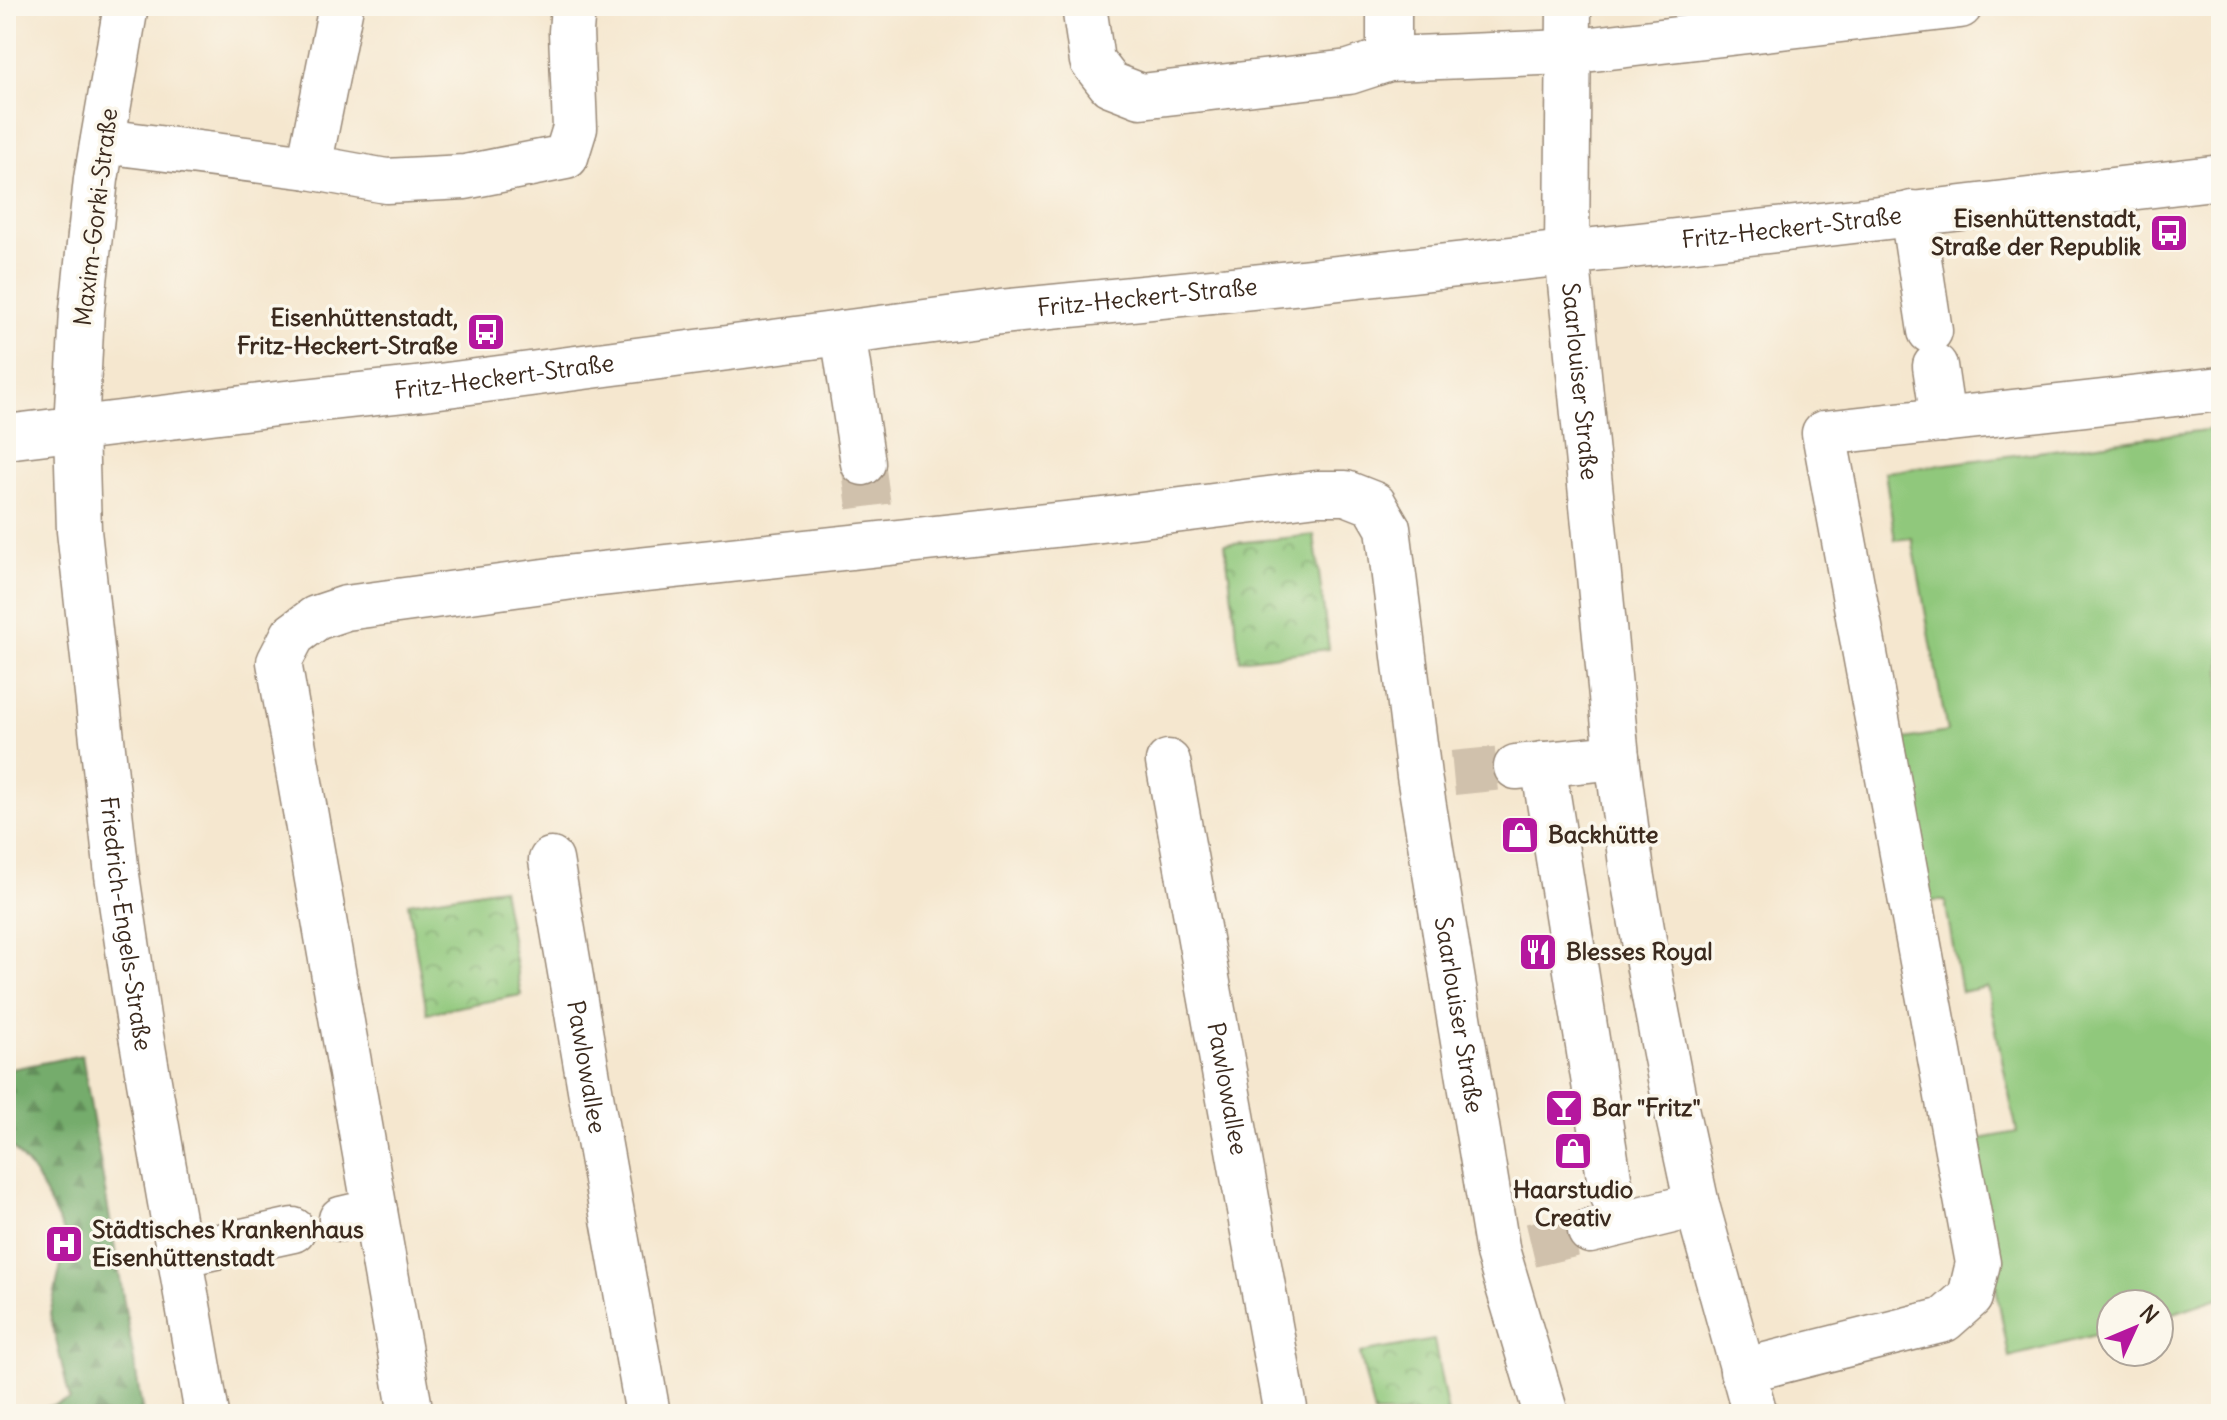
<svg xmlns="http://www.w3.org/2000/svg" width="2227" height="1420" font-family="Delius,sans-serif">
	<defs>
		<pattern id="forest-firs" width="22" height="20" patternUnits="userSpaceOnUse" patternTransform="scale(2)"><rect width="22" height="20" fill="#74ac6c"/><path d="M5 1l3.5 6h-7zM16 11l3.5 6h-7z" fill="#608c58"/></pattern>
		<pattern id="park-crowns" width="20" height="18" patternUnits="userSpaceOnUse" patternTransform="scale(2)"><rect width="20" height="18" fill="#90c87c"/><path d="M2 6a3 3 0 1 1 6 0M12 15a3 3 0 1 1 6 0" fill="none" stroke="#77a365"/></pattern>
	</defs>
	<rect width="100%" height="100%" fill="#fbf7ec"/>
	<filter id="ink" filterUnits="userSpaceOnUse"><feTurbulence type="fractalNoise" baseFrequency=".0125" numOctaves="2"/><feDisplacementMap in="SourceGraphic" scale="16" xChannelSelector="R" yChannelSelector="G"/><feConvolveMatrix kernelMatrix="1 2 1 2 8 2 1 2 1" color-interpolation-filters="sRGB"/></filter>
	<filter id="wash" filterUnits="userSpaceOnUse"><feTurbulence type="fractalNoise" baseFrequency=".006" numOctaves="4" result="noise"/><feDisplacementMap in="SourceGraphic" scale="32" xChannelSelector="R" yChannelSelector="G"/><feGaussianBlur stdDeviation="1.8" result="paint"/><feColorMatrix in="noise" values="0 0 0 0 0 0 0 0 0 0 0 0 0 0 0 0 0 1.4 0 .05"/><feComposite in="paint" operator="in"/></filter>
	<g filter="url(#wash)">
		<rect width="100%" height="100%" fill="#f5e7cf"/>
		<path fill="#90c87c" stroke="#66794d" stroke-width="2" d="M2221 428V1297L2159 1318V1304H2111V1331L2009 1357 1969 1141 2017 1132 1987 987 1961 992 1945 901H1927L1898 740 1947 732 1912 538 1895 540 1885 472Z"/>
		<path fill="url(#forest-firs)" stroke="#586b45" stroke-width="2" d="M82 1055 143 1414H23L70 1400 50 1314 67 1238 35 1174 6 1140V1070Z"/>
		<path fill="url(#park-crowns)" stroke="#66794d" stroke-width="2" d="M1314 535 1329 649 1240 660 1225 544Z
			M502 888 521 995 427 1013 408 903Z
			M1434 1340 1448 1414H1374L1360 1353Z"/>
	</g>
	<g filter="url(#ink)">
		<g fill="none" stroke-linecap="round" stroke-linejoin="round">
			<path stroke="#d0c1ac" stroke-width="44" stroke-dasharray="44 22" stroke-linecap="butt" d="M863 463 872 528
				M1453 773 1514 767
				M1531 1245 1590 1231"/>
			<defs>
				<g id="minor">
					<path id="s1" d="M126 6 96 179 82 310 76 429 79 531 117 875 139 1024 207 1414"/>
					<path d="M341 6 309 167 386 181 465 177 566 157 575 128 571 32 573 6"/>
					<path d="M1084 6 1092 61 1110 84 1141 96 1349 72 1389 59 1567 52 1960 6"/>
					<path d="M1389 6V59"/>
					<path id="s2" d="M1569 6 1567 253 1617 757 1632 872 1652 986 1673 1094 1697 1205 1755 1414"/>
					<path d="M103 141 309 167"/>
					<path d="M1912 213 1930 331"/>
					<path d="M843 333 863 463"/>
					<path d="M1935 366 1943 420"/>
					<path id="s3" d="M6 437 276 404 424 388 1001 312 1302 282 1795 228 2221 177"/>
					<path id="s4" d="M1168 762 1286 1414"/>
					<path d="M1543 764 1612 1196"/>
					<path d="M1516 767 1617 757"/>
					<path id="s5" d="M551 860 593 1107 648 1414"/>
					<path d="M375 1211 411 1414"/>
					<path id="s6" d="M341 1219 375 1211 279 662 293 635 316 618 346 608 573 577 1102 520 1317 493H1346L1374 504 1388 528 1419 776 1498 1253 1546 1414"/>
					<path d="M1590 1231 1697 1205"/>
					<path d="M179 1255 293 1230"/>
					<path d="M1742 1371 1944 1320 1970 1297 1978 1263 1824 433 2221 389"/>
				</g>
			</defs>
			<use href="#minor" stroke="#988876" stroke-width="47"/>
			<use href="#minor" stroke="#fff" stroke-width="44"/>
		</g>
	</g>
	<defs>
		<symbol id="bus-square" viewBox="-11 -11 22 22"><rect x="-9" y="-9" width="18" height="18" rx="4" fill="#b5179e" stroke="#fbf7ec"/><path d="M-5-6H5V4H4V6H2V4H-2V6H-4V4H-5ZM-3.5-4V0h7V-4ZM-3.5 1.2v1.5H-2V1.2ZM2 1.2v1.5H3.5V1.2Z" fill="#fff"/></symbol>
		<symbol id="shop-square" viewBox="-11 -11 22 22"><rect x="-9" y="-9" width="18" height="18" rx="4" fill="#b5179e" stroke="#fbf7ec"/><path d="M-5-2.5h2.3a2.7 3.5 0 0 1 5.4 0H5L5.5 6h-11ZM-1.5-2.5h3a1.5 2.3 0 0 0-3 0Z" fill="#fff"/></symbol>
		<symbol id="restaurant-square" viewBox="-11 -11 22 22"><rect x="-9" y="-9" width="18" height="18" rx="4" fill="#b5179e" stroke="#fbf7ec"/><path d="M-5-6h1v4h1v-4h1v4h1v-4h1v5L-1.5 .5V6h-2V.5L-5-1ZM5-6V6H3V1.5H1.5Q1.5-4 5-6Z" fill="#fff"/></symbol>
		<symbol id="bar-square" viewBox="-11 -11 22 22"><rect x="-9" y="-9" width="18" height="18" rx="4" fill="#b5179e" stroke="#fbf7ec"/><path d="M-6-5H6L.8 .8V4.5H3.5V6h-7V4.5H-.8V.8Z" fill="#fff"/></symbol>
		<symbol id="hospital-square" viewBox="-11 -11 22 22"><rect x="-9" y="-9" width="18" height="18" rx="4" fill="#b5179e" stroke="#fbf7ec"/><path d="M-5-5h3v3.5h4V-5h3V5h-3V1.5h-4V5h-3Z" fill="#fff"/></symbol>
	</defs>
	<g fill-rule="evenodd">
		<use href="#bus-square" x="2147" y="211" width="44" height="44"/>
		<use href="#bus-square" x="464" y="310" width="44" height="44"/>
		<use href="#shop-square" x="1498" y="813" width="44" height="44"/>
		<use href="#restaurant-square" x="1516" y="930" width="44" height="44"/>
		<use href="#bar-square" x="1542" y="1086" width="44" height="44"/>
		<use href="#shop-square" x="1551" y="1129" width="44" height="44"/>
		<use href="#hospital-square" x="42" y="1222" width="44" height="44"/>
	</g>
	<g text-anchor="middle" stroke-width="7" stroke-linejoin="round" paint-order="stroke">
		<g font-size="24" fill="#3b2a1e" stroke="#fbf7ec">
			<text transform="translate(96 217) rotate(-83)" y="8">Maxim-Gorki-Straße</text>
			<text dy="8" stroke="none"><textPath href="#s3" startOffset="1798">Fritz-Heckert-Straße</textPath></text>
			<text dy="8" stroke="none"><textPath href="#s3" startOffset="1150">Fritz-Heckert-Straße</textPath></text>
			<text dy="8" stroke="none"><textPath href="#s3" startOffset="502">Fritz-Heckert-Straße</textPath></text>
			<text dy="8" stroke="none"><textPath href="#s2" startOffset="376">Saarlouiser Straße</textPath></text>
			<text dy="8" stroke="none"><textPath href="#s1" startOffset="924">Friedrich-Engels-Straße</textPath></text>
			<text dy="8" stroke="none"><textPath href="#s6" startOffset="2240">Saarlouiser Straße</textPath></text>
			<text dy="8" stroke="none"><textPath href="#s5" startOffset="210">Pawlowallee</textPath></text>
			<text dy="8" stroke="none"><textPath href="#s4" startOffset="332">Pawlowallee</textPath></text>
		</g>
		<g font-size="24" font-weight="bold" fill="#3b2a1e" stroke="#fbf7ec" text-anchor="start">
			<text x="2141" y="227" text-anchor="end">Eisenhüttenstadt,<tspan x="2141" dy="28">Straße der Republik</tspan></text>
			<text x="458" y="326" text-anchor="end">Eisenhüttenstadt,<tspan x="458" dy="28">Fritz-Heckert-Straße</tspan></text>
			<text x="1548" y="843">Backhütte</text>
			<text x="1566" y="960">Blesses Royal</text>
			<text x="1592" y="1116">Bar "Fritz"</text>
			<text x="1573" y="1198" text-anchor="middle">Haarstudio<tspan x="1573" dy="28">Creativ</tspan></text>
			<text x="92" y="1238">Städtisches Krankenhaus<tspan x="92" dy="28">Eisenhüttenstadt</tspan></text>
		</g>
	</g>
	<rect width="2227" height="1420" fill="none" stroke="#fbf7ec" stroke-width="32"/>
	<g transform="translate(2135 1328) rotate(46)"><circle r="38" fill="#fbf7ec" stroke="#aea59a" stroke-width="2"/>
	<path d="M0-6L14 30L0 20L-14 30Z" fill="#b5179e"/>
	<text y="-12" font-size="22" font-weight="bold" text-anchor="middle" fill="#3b2a1e">N</text>
	</g>
</svg>
